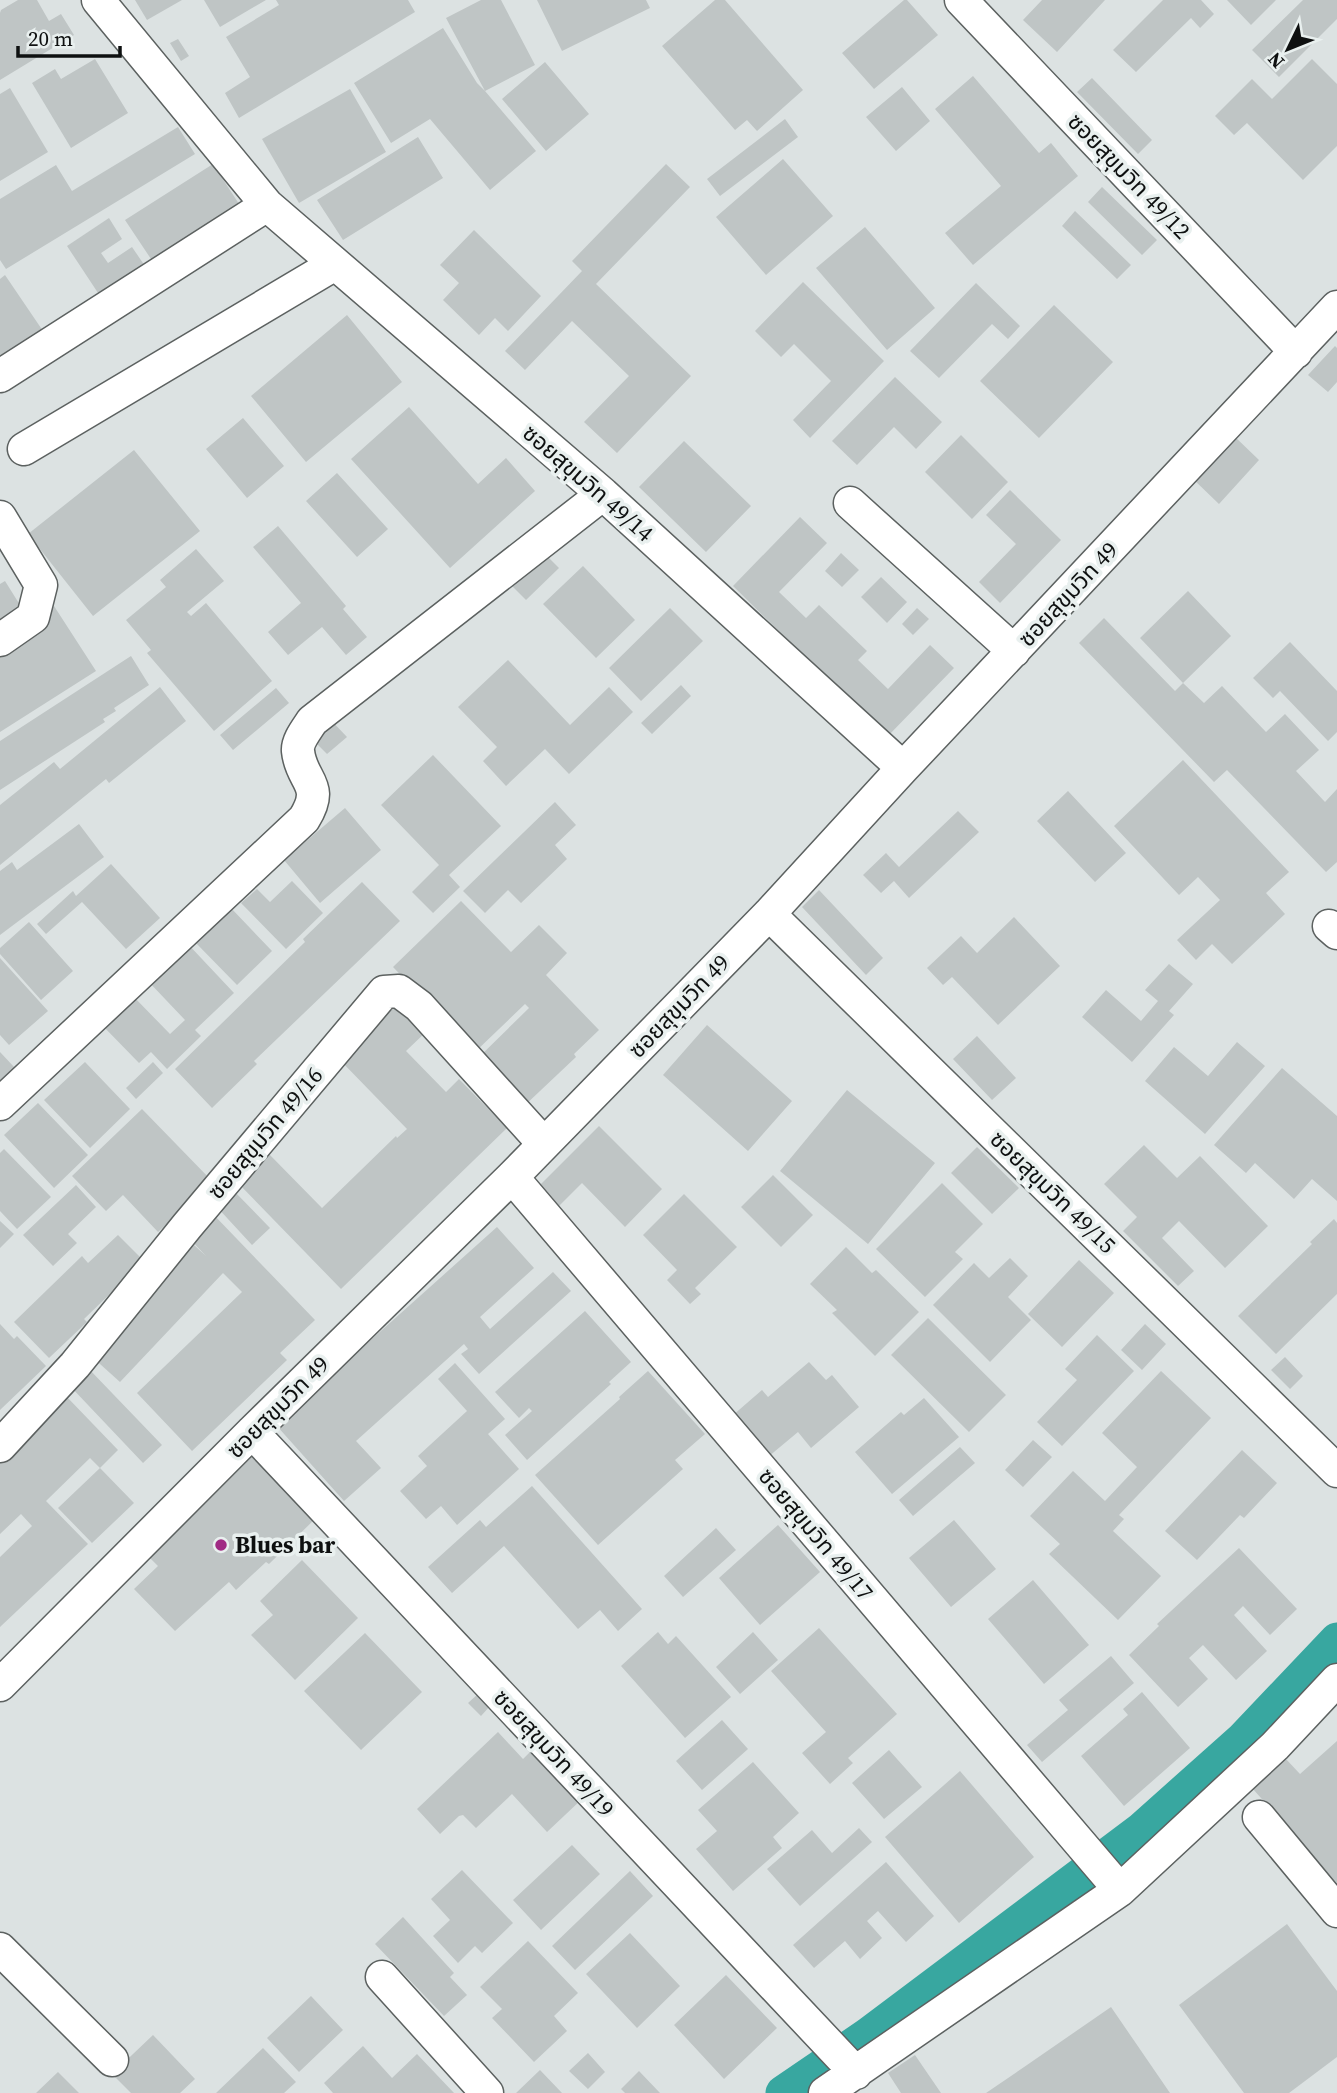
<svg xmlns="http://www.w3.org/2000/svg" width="1337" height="2093" font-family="'Source Serif 4','Noto Sans Thai',serif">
	<rect width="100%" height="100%" fill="#dce2e2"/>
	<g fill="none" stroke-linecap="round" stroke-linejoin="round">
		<path stroke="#38a7a0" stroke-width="35" d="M783 2093 868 2035 1141 1830 1243 1739 1337 1640"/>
	</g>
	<path fill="#bfc5c5" d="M18 0H37L49 21 61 14 74 35 0 80V13L1 10Z
		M135 0H182L147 20Z
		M204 0H266L220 27Z
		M276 0H408L415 12 239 118 225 93 250 77 226 37 279 5Z
		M481 0H501L535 65 485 91 536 151 490 190 430 119 391 143 354 83 443 28 477 83 485 91 446 18Z
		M537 0H646L650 8 562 51Z
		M715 0H725L803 90 757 131 747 120 735 130 662 46Z
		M904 0H907L938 35 874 89 842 53Z
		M1042 0H1105L1057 52 1023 20Z
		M1163 0H1201L1214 14 1200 28 1191 18 1136 72 1113 50Z
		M1227 0H1276L1251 25Z
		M1303 0H1337V19L1279 77 1252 50Z
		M178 39 189 56 181 61 170 43Z
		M95 59 128 113 71 148 32 83 55 69 61 79Z
		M1312 59 1337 84V146L1303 180 1247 123 1234 135 1215 116 1252 79 1272 99Z
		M545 62 589 114 546 151 502 99Z
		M973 76 1039 153 1051 143 1078 176 973 265 945 233 1001 186 935 109Z
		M1092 78 1152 140 1138 154 1077 92Z
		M902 87 930 121 896 151 866 117Z
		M10 88 48 152 0 181V94Z
		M350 89 386 152 299 203 262 139Z
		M785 119 798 137 720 196 707 179Z
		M178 127 195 154 6 269 0 260V199L56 165 72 191Z
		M418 137 443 178 343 240 317 200Z
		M783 159 833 216 766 275 716 217Z
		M213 164 241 207 155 265 125 220Z
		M666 164 690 187 596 284 691 376 617 453 584 422 629 376 572 321 525 370 505 351 582 271 572 261Z
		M1102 187 1157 240 1142 255 1088 202Z
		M1075 211 1131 265 1117 279 1062 226Z
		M109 218 122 239 101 253 108 263 132 247 147 269 102 299 67 246Z
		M865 227 935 308 887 350 816 268Z
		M474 230 541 296 508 331 495 318 479 335 443 300 459 283 440 265Z
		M5 275 43 331 0 360V279Z
		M803 282 884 361 810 438 793 420 831 381 794 344 781 357 755 331Z
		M976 283 1020 326 1008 339 992 324 939 378 910 351Z
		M1054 305 1113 362 1039 438 980 381Z
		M347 315 402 382 306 462 251 396Z
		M1335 346 1337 348V382L1328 392 1308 375Z
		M895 377 942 422 916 449 894 427 857 465 832 441Z
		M409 407 478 484 506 458 535 491 450 568 351 459Z
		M243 418 284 466 247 498 206 449Z
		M961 435 1008 482 972 519 925 472Z
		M1233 435 1259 460 1219 504 1192 478Z
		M684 441 751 506 706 552 639 487Z
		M134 450 200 531 93 616 28 534Z
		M337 473 388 529 357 557 306 501Z
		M1010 490 1061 540 1000 603 979 582 1016 544 986 515Z
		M800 517 827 543 779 592 806 618 819 605 867 651 858 660 888 689 930 645 954 668 887 737 733 586Z
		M278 526 346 606 343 609 367 637 346 655 322 627 288 655 268 632 301 603 253 547Z
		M196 549 224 581 187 612 191 616 206 603 272 681 214 731 147 653 151 650 126 620 166 587 160 580Z
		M541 550 559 568 526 600 508 582Z
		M841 553 859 570 842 587 825 571Z
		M583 566 635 620 596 658 543 604Z
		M881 577 907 602 887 623 861 597Z
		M5 581 25 613 0 629V584Z
		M1188 591 1231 636 1183 683 1140 638Z
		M54 606 96 671 0 732V643Z
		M670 608 703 641 641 701 609 668Z
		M917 608 929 619 913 635 902 624Z
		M1104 618 1175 691 1183 683 1204 703 1222 686 1266 732 1285 714 1319 750 1296 771 1325 802 1337 789V862L1326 872 1227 770 1214 782 1079 643Z
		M1290 642 1337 691V732L1328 741 1280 691 1273 698 1253 678Z
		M131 656 149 685 114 708 116 711 103 719 105 722 0 790V741Z
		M508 660 570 725 609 687 633 712 569 774 545 749 506 786 483 761 497 747 458 707Z
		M681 685 691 696 652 734 641 723Z
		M160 687 186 721 109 783 106 779 0 865V805L54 762 60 769Z
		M276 688 289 703 233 750 220 735Z
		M326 715 347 737 327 754 307 734Z
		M433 755 501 826 449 875 460 887 433 913 412 892 439 865 381 805Z
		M1183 760 1289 872 1266 893 1285 914 1232 964 1212 944 1196 960 1177 940 1220 900 1198 877 1179 895 1114 826Z
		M1068 791 1126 853 1095 882 1037 821Z
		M555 802 576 825 555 845 567 859 521 903 508 890 485 913 463 891Z
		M345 808 381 850 320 903 284 860Z
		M958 811 979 832 909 898 894 881 881 893 863 875 886 853 899 867Z
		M79 824 104 857 0 935V871L12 862 17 870Z
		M111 864 160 918 126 949 82 902 46 934 37 924 73 891 76 896Z
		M292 881 323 913 286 949 241 903 257 889 270 902Z
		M362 882 400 921 254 1061 257 1064 212 1108 175 1069 305 942 303 939Z
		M819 890 883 958 866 975 802 907Z
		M461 901 511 952 539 925 567 953 546 975 599 1030 574 1054 576 1057 522 1108 476 1060 529 1008 525 1004 475 1052 393 967Z
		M230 907 272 951 237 985 194 941Z
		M1014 917 1060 966 998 1025 952 977 943 985 927 968 961 936 977 953Z
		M29 922 73 971 41 1000 0 954V948Z
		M186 942 234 993 195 1030 201 1036 167 1069 151 1052 139 1063 101 1024 131 994 170 1034 185 1020 147 980Z
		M0 958 48 1011 9 1045 0 1035Z
		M1169 964 1193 984 1169 1011 1174 1015 1132 1062 1082 1017 1106 990 1141 1021 1158 1001 1145 990Z
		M398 1000 428 1030 406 1051 446 1092 459 1079 507 1128 341 1289 238 1183 268 1153 322 1208 396 1136 397 1138 407 1129 338 1058Z
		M707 1025 792 1101 748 1151 663 1075Z
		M977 1036 1016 1078 992 1100 953 1059Z
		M1237 1042 1265 1066 1205 1134 1145 1081 1174 1047 1208 1076Z
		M0 1052 15 1068 0 1082Z
		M85 1062 130 1109 90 1148 44 1100Z
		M153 1062 163 1073 136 1099 126 1088Z
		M1282 1068 1337 1116V1201L1312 1179 1294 1199 1255 1163 1246 1173 1214 1145Z
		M847 1090 935 1163 868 1244 780 1171Z
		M38 1103 88 1155 54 1188 4 1135Z
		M142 1109 212 1181 158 1232 123 1195 106 1211 72 1176Z
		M599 1126 662 1189 625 1227 582 1183 557 1208 537 1188Z
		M1144 1145 1177 1178 1200 1156 1268 1226 1225 1268 1179 1221 1162 1238 1194 1271 1178 1286 1123 1231 1137 1217 1104 1184Z
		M977 1147 1019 1188 992 1214 951 1173Z
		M4 1149 51 1197 17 1229 0 1211V1153Z
		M773 1175 813 1215 781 1247 741 1207Z
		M942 1183 983 1224 955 1252 963 1259 925 1297 876 1249Z
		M76 1185 96 1207 68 1234 77 1243 53 1266 23 1235Z
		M233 1190 270 1228 252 1245 216 1206Z
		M684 1194 737 1247 695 1288 701 1294 690 1304 667 1280 677 1270 643 1235Z
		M212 1213 315 1320 280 1353 287 1360 192 1451 137 1393 242 1292 223 1273 120 1382 90 1355 194 1245 206 1256 188 1237Z
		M1334 1219 1337 1223V1294L1276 1354 1238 1316 1312 1244 1310 1242Z
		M0 1221 14 1234 0 1248Z
		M497 1227 534 1268 480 1317 490 1329 553 1272 571 1291 479 1374 461 1354 468 1349 464 1344 356 1441 381 1468 344 1501 276 1425Z
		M118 1235 144 1261 84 1319 87 1322 49 1358 14 1322 82 1256 88 1263Z
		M846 1247 872 1273 876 1270 919 1312 875 1356 832 1313 837 1310 810 1284Z
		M1010 1258 1028 1276 1008 1297 1031 1320 990 1362 933 1305 974 1263 989 1278Z
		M1079 1260 1114 1293 1062 1347 1028 1314Z
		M585 1311 631 1362 609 1382 611 1384 527 1460 505 1435 532 1411 529 1408 519 1418 495 1392Z
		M928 1318 1006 1395 969 1432 891 1355Z
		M0 1324 14 1339 17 1336 46 1366 0 1410Z
		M1145 1324 1166 1344 1142 1370 1121 1350Z
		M1097 1335 1134 1371 1062 1446 1037 1422 1077 1380 1065 1369Z
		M1285 1357 1303 1376 1290 1389 1271 1370Z
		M809 1362 826 1380 832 1375 859 1407 811 1448 798 1432 768 1457 732 1416 762 1390 768 1397Z
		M455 1363 505 1419 488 1434 519 1469 457 1525 441 1506 426 1519 400 1491 427 1466 418 1456 467 1411 438 1379Z
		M88 1368 162 1445 143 1463 70 1386Z
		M648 1371 705 1434 675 1460 683 1469 598 1545 535 1475 620 1399 619 1397Z
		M1161 1371 1211 1418 1119 1515 1124 1519 1113 1531 1161 1576 1118 1620 1049 1554 1060 1544 1030 1516 1073 1471 1105 1501 1137 1467 1102 1433Z
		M66 1396 118 1450 100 1468 90 1458 46 1501 88 1544 0 1627V1557L32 1526 21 1514 0 1534V1461Z
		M924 1398 959 1437 892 1494 855 1452 901 1412 904 1415Z
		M1033 1440 1052 1457 1023 1487 1005 1470Z
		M960 1447 975 1463 913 1516 899 1500Z
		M1242 1450 1277 1483 1244 1518 1240 1515 1197 1560 1165 1531Z
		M255 1451 318 1516 269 1564 266 1562 236 1590 229 1582 175 1631 134 1589 158 1566 147 1555Z
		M100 1468 134 1503 92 1543 58 1508Z
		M532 1486 642 1609 618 1631 600 1610 578 1629 504 1546 452 1593 428 1567 480 1520 486 1527Z
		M954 1520 996 1569 951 1607 909 1558Z
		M778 1525 820 1572 760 1625 719 1578Z
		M716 1528 736 1550 683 1597 664 1576Z
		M1239 1548 1297 1609 1270 1635 1243 1606 1234 1615 1267 1651 1236 1680 1203 1645 1189 1658 1208 1679 1178 1707 1129 1655 1159 1626 1157 1624Z
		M302 1560 358 1618 295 1680 251 1635 273 1615 260 1601Z
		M1033 1580 1089 1645 1044 1684 988 1619Z
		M819 1628 897 1714 848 1758 853 1763 830 1784 802 1753 826 1732 771 1671Z
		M658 1632 668 1644 676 1636 731 1697 685 1738 621 1666Z
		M753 1632 778 1660 740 1694 716 1667Z
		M365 1633 422 1692 361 1750 304 1691Z
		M1111 1656 1134 1683 1042 1762 1027 1745 1068 1710 1059 1700Z
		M1142 1692 1190 1748 1124 1806 1081 1756 1128 1715 1123 1709Z
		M478 1694 490 1706 481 1716 468 1703Z
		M722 1720 748 1749 702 1790 676 1761Z
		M498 1732 523 1759 534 1748 582 1799 547 1832 512 1794 476 1828 463 1815 459 1816 440 1834 417 1809Z
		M1337 1741V1883L1252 1788 1285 1758 1300 1774Z
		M889 1750 922 1787 884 1819 852 1783Z
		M753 1762 799 1813 773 1837 782 1848 733 1891 696 1849 717 1831 698 1810Z
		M960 1771 1034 1857 959 1923 885 1837Z
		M859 1828 872 1842 800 1906 767 1869 812 1830 832 1853Z
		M572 1845 600 1874 541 1930 513 1900Z
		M886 1862 934 1916 906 1942 878 1911 867 1921 882 1938 860 1959 845 1941 814 1968 793 1945Z
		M462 1870 513 1923 482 1953 475 1946 458 1963 433 1936 450 1920 431 1899Z
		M630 1871 653 1896 575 1970 552 1946Z
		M403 1917 454 1973 450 1977 467 1995 444 2016 375 1944Z
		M1287 1924 1337 1991V2057L1289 2093H1244L1179 2005Z
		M630 1933 680 1986 637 2028 586 1974Z
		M528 1941 578 1993 554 2016 567 2031 534 2062 492 2018 502 2009 480 1987Z
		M726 1975 777 2028 724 2079 674 2025Z
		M311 1996 343 2030 299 2072 267 2038Z
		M1111 2007 1170 2093H986L1027 2065Z
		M153 2035 195 2079 180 2093H131L112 2074Z
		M363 2046 392 2078 417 2054 454 2093H333L324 2083Z
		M263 2048 296 2082 284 2093H216Z
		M588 2053 605 2072 588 2089 569 2071Z
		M915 2055 941 2093H901L888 2073Z
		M540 2070 562 2093H516Z
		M639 2071 660 2093H625L621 2089Z
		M58 2072 79 2093H36Z"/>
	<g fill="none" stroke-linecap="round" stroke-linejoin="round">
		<defs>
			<path id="street" d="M98 0 267 205 603 494 903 768
				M961 0 1296 352
				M0 376 267 205
				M24 449 335 264
				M850 503 1014 651
				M0 517 41 585 33 617 0 640
				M769 914 1337 1471
				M1329 926 1337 933
				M0 1104 304 819C326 784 301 782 298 751 297 741 307 729 312 721L603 494
				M512 1177 1120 1890
				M252 1432 856 2073
				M0 1446 75 1365 187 1226 384 992 399 991 419 1006 544 1144
				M0 1685 252 1432 512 1177 769 914 903 768 1337 307
				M1259 1817 1337 1911
				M0 1949 112 2060
				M382 1977 487 2093
				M825 2093 1120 1890 1275 1746 1337 1680"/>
		</defs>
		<use href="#street" stroke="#5c6160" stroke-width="35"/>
		<use href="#street" stroke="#fff" stroke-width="32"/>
	</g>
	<circle fill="#a02b84" stroke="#e9f0ef" stroke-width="2.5" cx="221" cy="1545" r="7"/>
	<g text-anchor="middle" stroke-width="7" stroke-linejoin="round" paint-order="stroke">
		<g font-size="23" fill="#0e1010" stroke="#e9f0ef">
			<text transform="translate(1129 176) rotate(46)" y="8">ซอยสุขุมวิท 49/12</text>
			<text transform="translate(588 483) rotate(41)" y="8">ซอยสุขุมวิท 49/14</text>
			<text transform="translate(1068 594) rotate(-47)" y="8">ซอยสุขุมวิท 49</text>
			<text transform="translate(679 1006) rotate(-46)" y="8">ซอยสุขุมวิท 49</text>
			<text transform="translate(265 1133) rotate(-50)" y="8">ซอยสุขุมวิท 49/16</text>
			<text transform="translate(1053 1192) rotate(44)" y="8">ซอยสุขุมวิท 49/15</text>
			<text transform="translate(278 1407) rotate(-45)" y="8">ซอยสุขุมวิท 49</text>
			<text transform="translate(816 1534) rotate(50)" y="8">ซอยสุขุมวิท 49/17</text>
			<text transform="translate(554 1753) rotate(47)" y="8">ซอยสุขุมวิท 49/19</text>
		</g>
		<g font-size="23" font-weight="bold" fill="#0e1010" stroke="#e9f0ef" text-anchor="start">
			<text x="235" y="1553">Blues bar</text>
		</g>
	</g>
	<g transform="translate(1288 49) rotate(227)" stroke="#e9f0ef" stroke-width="5" paint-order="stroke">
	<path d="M0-5L12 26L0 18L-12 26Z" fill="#0e1010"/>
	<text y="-10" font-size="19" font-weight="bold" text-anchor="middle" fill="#0e1010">N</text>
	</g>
	<path d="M18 46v10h102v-10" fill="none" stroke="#0e1010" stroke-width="3.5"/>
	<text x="28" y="46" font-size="21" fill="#0e1010" stroke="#e9f0ef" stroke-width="5" paint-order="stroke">20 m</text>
</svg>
